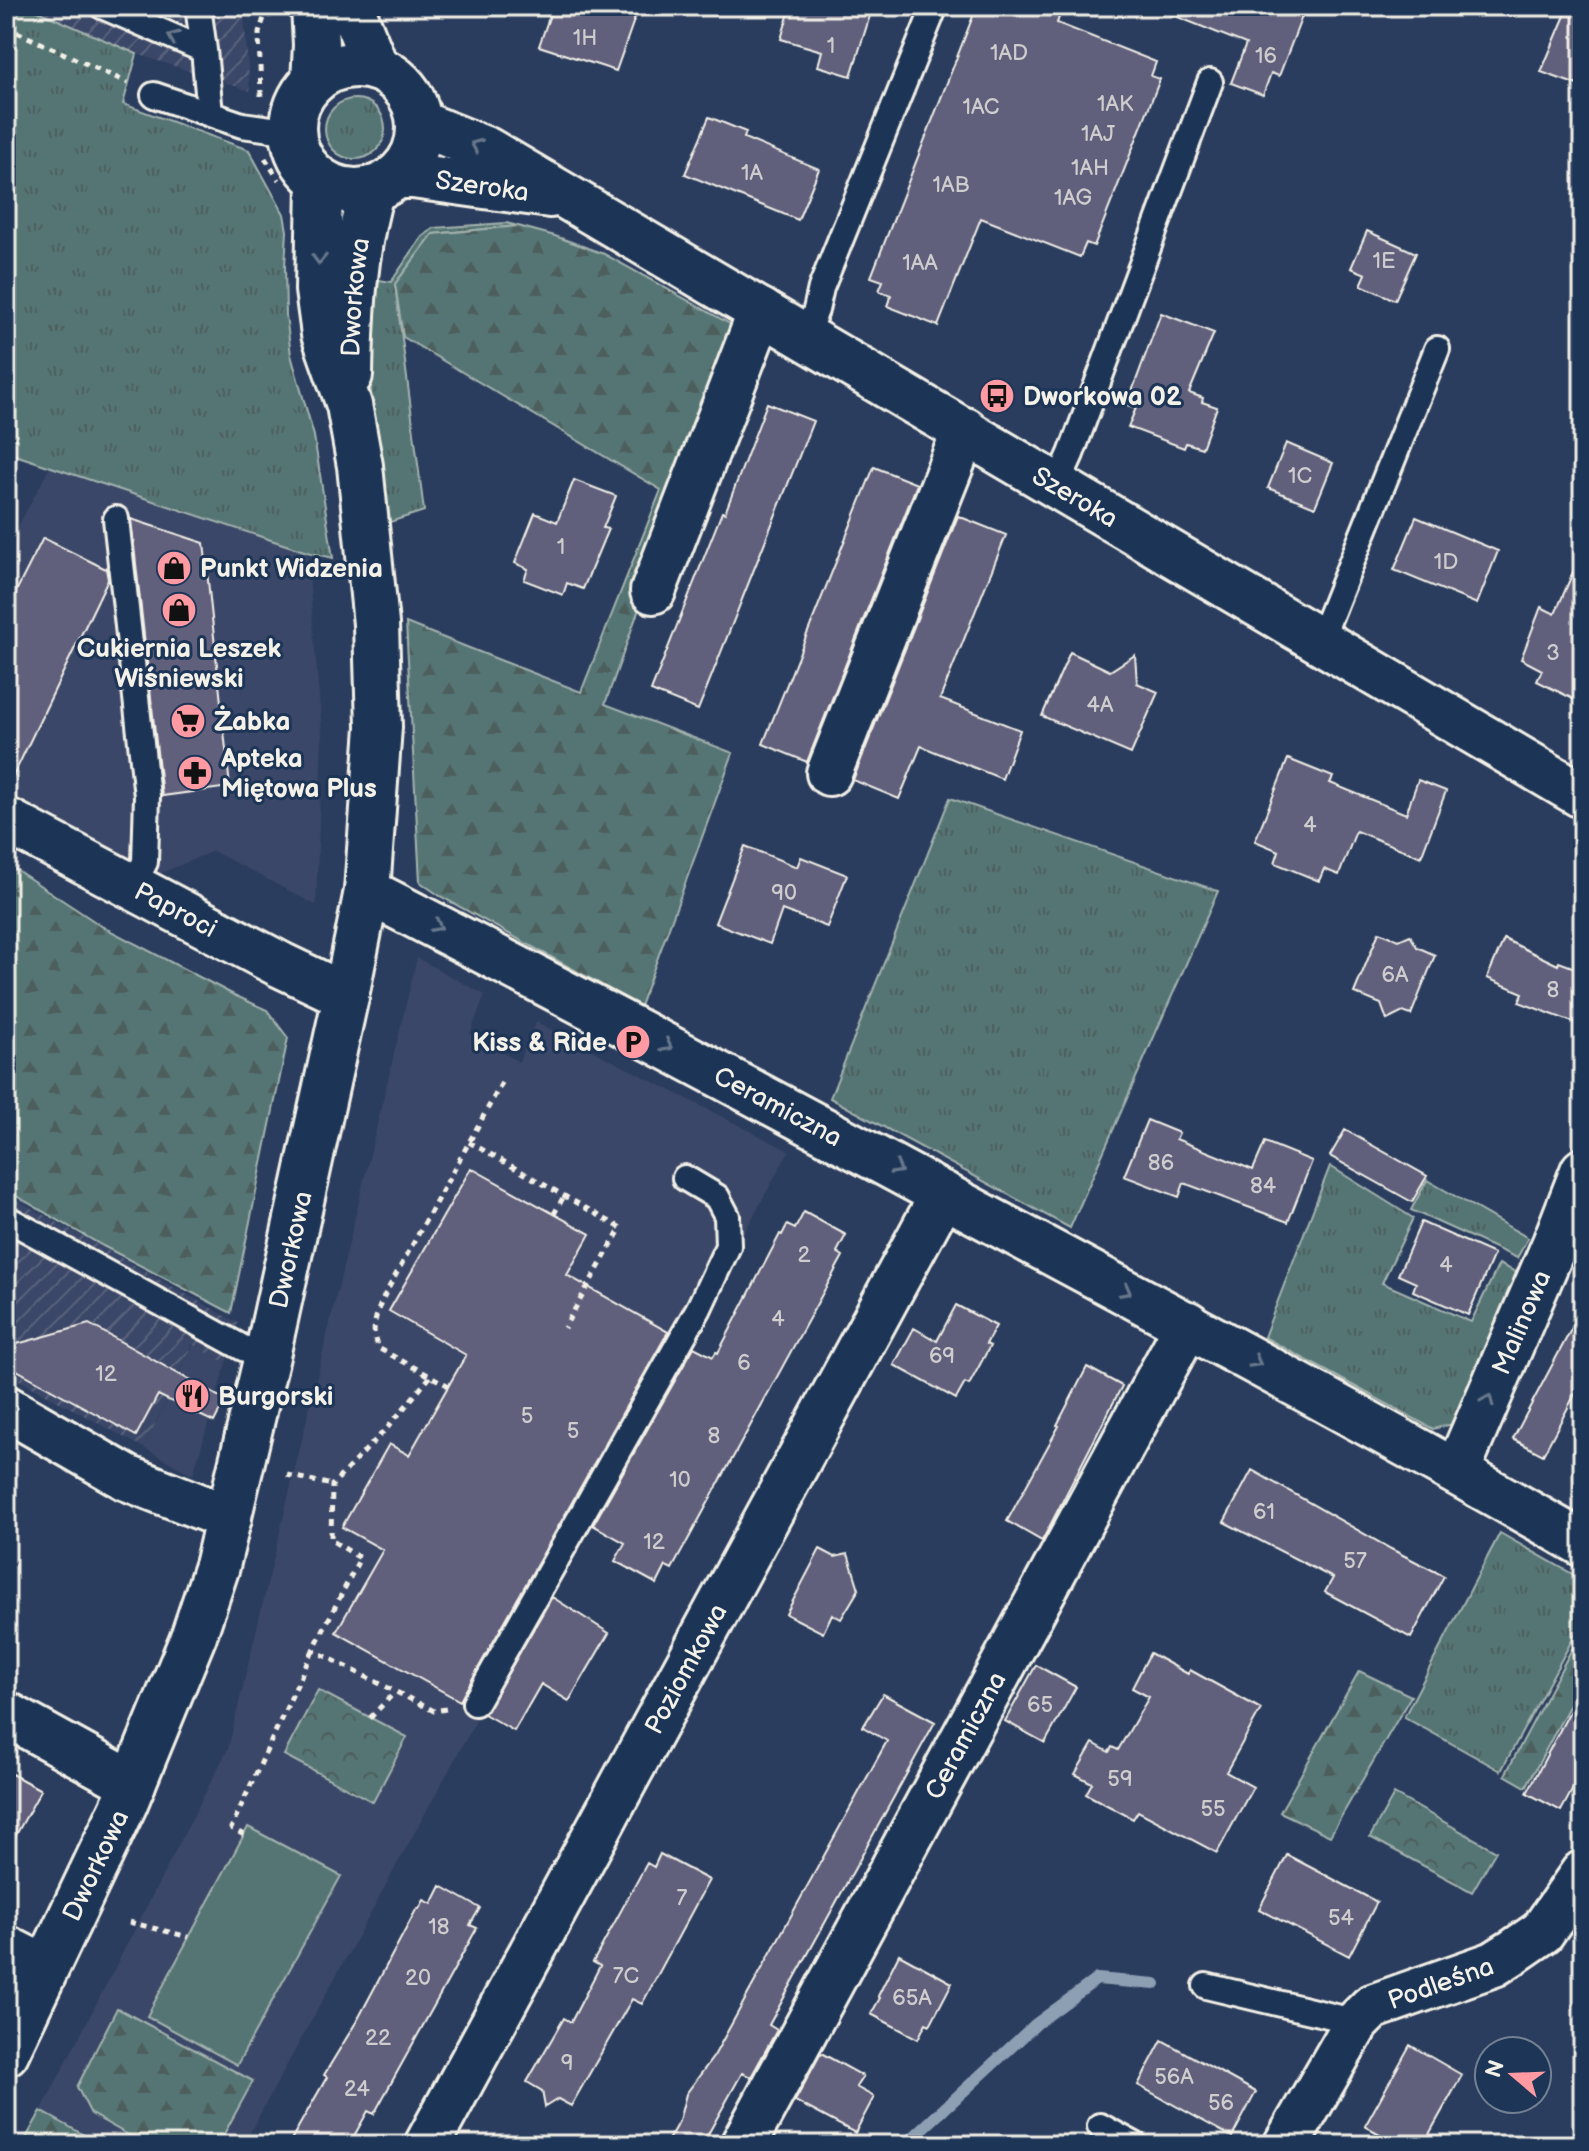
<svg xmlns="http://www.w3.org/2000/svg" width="1589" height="2151" font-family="'Balsamiq Sans',sans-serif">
	<defs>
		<pattern id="industrial-furrows" width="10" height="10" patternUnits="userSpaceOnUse" patternTransform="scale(2)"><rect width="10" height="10" fill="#3b4767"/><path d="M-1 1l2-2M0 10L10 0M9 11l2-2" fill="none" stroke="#58627d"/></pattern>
		<pattern id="grass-tufts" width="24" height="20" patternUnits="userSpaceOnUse" patternTransform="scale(2)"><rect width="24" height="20" fill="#547574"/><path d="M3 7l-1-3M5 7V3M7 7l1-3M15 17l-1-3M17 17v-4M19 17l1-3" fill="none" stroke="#4e5e5d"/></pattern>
		<pattern id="forest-firs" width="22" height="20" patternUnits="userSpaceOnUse" patternTransform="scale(2)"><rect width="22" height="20" fill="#547574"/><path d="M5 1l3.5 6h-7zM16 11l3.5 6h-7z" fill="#4e5e5d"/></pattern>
		<pattern id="park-crowns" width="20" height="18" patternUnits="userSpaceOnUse" patternTransform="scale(2)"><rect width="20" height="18" fill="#547574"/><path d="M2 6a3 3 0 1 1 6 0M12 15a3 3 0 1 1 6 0" fill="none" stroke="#4e5e5d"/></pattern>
	</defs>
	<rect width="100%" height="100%" fill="#2b3d5e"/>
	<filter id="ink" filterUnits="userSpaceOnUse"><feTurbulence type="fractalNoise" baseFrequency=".0125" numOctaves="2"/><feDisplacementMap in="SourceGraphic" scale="16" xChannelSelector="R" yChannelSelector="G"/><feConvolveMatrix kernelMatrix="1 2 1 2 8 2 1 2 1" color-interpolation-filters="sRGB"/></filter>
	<g filter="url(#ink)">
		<path fill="#3b4767" d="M50 467 307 552 322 733 316 905 213 851 159 874 6 794V549Z
			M417 958 485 995 470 1034 519 1062 536 1022 789 1151 243 2145H107L41 2111 228 1749Z
			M193 1344 226 1363 193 1475 144 1448Z"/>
		<path fill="url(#industrial-furrows)" d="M26 6H243L250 91 137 54Z
			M6 1194 238 1323 226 1363 192 1344 144 1448 6 1373Z"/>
		<path fill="url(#grass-tufts)" stroke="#a4b3ae" stroke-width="2" d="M6 6H26L137 54 123 104 249 150 284 214 287 231 285 266 286 315 291 355 314 436 333 558 307 552 6 452Z
			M325 129a30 30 0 1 1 60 0a30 30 0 1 1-60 0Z
			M506 223 518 226 433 234 395 284 424 511 390 522 367 365V278L391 282 422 237 434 228Z
			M950 798 1218 891 1070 1228 830 1098Z
			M1330 1166 1413 1218 1382 1283 1471 1322 1499 1264 1518 1273 1453 1424 1433 1429 1264 1337Z
			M1427 1180 1528 1238 1517 1258 1411 1210Z
			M1500 1533 1583 1580V1620L1501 1771 1404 1717Z"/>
		<path fill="url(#forest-firs)" stroke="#a4b3ae" stroke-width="2" d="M518 226 555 236 604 254 739 329 605 704 733 753 640 1006 440 896 420 882 406 623 581 692 661 490 403 337 395 284 433 234Z
			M6 863 103 927 234 995 267 1010 288 1038 231 1313 103 1246 6 1190Z
			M1583 1628V1680L1526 1787 1505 1775Z
			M1359 1671 1411 1696 1330 1836 1280 1812Z
			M117 2008 253 2081 218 2145H146L91 2114 77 2087Z
			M41 2111 102 2145H22Z"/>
		<path fill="url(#park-crowns)" stroke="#a4b3ae" stroke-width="2" d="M318 1690 407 1737 373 1802 284 1755Z
			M1394 1794 1496 1851 1472 1892 1370 1837Z"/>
		<path fill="#547574" stroke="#a4b3ae" stroke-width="2" d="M248 1827 341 1876 237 2065 147 2016Z"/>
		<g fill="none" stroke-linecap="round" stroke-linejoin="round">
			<path stroke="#8da0b3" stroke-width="12" d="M905 2145 1036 2024 1097 1979 1155 1984"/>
		</g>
		<path fill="#615e7c" stroke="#f4f1e8" stroke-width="2" d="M553 6H639L616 71 539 46Z
			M791 6H873L851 76 818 66 822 51 781 39Z
			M977 6H1063L1057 23 1156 62 1151 76 1160 79 1094 246 1086 243 1080 257 981 218 938 326 887 306 891 295 879 291 883 281 871 277Z
			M1156 6H1306L1279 76 1271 73 1263 95 1231 83 1246 44 1155 8Z
			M1569 6H1583V87L1541 72Z
			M709 117 746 132 744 138 819 169 798 220 685 174Z
			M1367 231 1416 253 1395 300 1361 285 1366 274 1351 268Z
			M1161 313 1214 333 1189 393 1203 398 1202 402 1217 407 1202 448 1186 443 1184 448 1128 427 1136 408 1127 405Z
			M767 403 813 421 698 710 651 691 722 512 725 513Z
			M1286 443 1333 463 1315 507 1268 488Z
			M874 467 917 484 807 762 763 744Z
			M574 480 616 496 603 528 608 529 583 589 567 583 563 595 524 580 528 569 515 563 535 513 557 522Z
			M958 516 1006 535 940 699 1020 730 1002 779 921 746 899 799 853 780Z
			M1416 517 1498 551 1477 604 1394 570Z
			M131 519 204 543 230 787 162 796Z
			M43 538 106 569 108 579 6 791V611Z
			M1583 549V704L1537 681 1542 670 1521 659 1541 607 1555 614Z
			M1070 652 1110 671 1135 655 1137 683 1158 692 1131 754 1042 716Z
			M1288 759 1333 777 1330 783 1406 814 1418 780 1446 791 1421 857 1356 831 1339 875 1324 869 1319 881 1275 863 1279 851 1255 841Z
			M745 846 797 867 801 857 847 875 827 927 782 910 770 944 715 923Z
			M1379 932 1399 940 1410 935 1417 947 1435 955 1411 1015 1403 1012 1387 1020 1381 1004 1354 993Z
			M1504 939 1558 965 1559 962 1583 971V1026L1519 1002 1523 993 1487 978Z
			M1147 1120 1179 1133 1176 1139 1253 1170 1265 1142 1312 1161 1288 1222 1184 1183 1179 1197 1124 1176Z
			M1345 1130 1427 1176 1412 1202 1330 1156Z
			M471 1168 590 1234 567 1275 668 1332 460 1701 336 1632 383 1550 342 1527 389 1444 409 1455 466 1355 389 1311Z
			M804 1212 846 1235 837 1252 843 1256 672 1569 666 1566 657 1584 615 1561 625 1543 593 1525 694 1347 713 1357 716 1352 718 1353 780 1234 782 1235 787 1225 795 1229Z
			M1421 1222 1494 1254 1468 1315 1413 1291 1416 1283 1398 1275Z
			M956 1305 996 1326 986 1344 990 1346 969 1385 965 1383 956 1399 894 1365 914 1328 937 1341Z
			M1583 1307V1379L1543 1455 1513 1439Z
			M89 1324 225 1400 214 1422 158 1395 136 1436 6 1364V1347Z
			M1087 1367 1122 1386 1042 1541 1007 1521 1059 1426 1057 1425Z
			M1252 1470 1391 1549 1444 1576 1411 1638 1325 1592 1333 1578 1224 1522Z
			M820 1549 835 1557 848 1554 859 1589 841 1619 832 1614 823 1633 786 1614Z
			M552 1597 609 1633 569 1701 541 1684 514 1731 484 1714Z
			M1150 1653 1188 1674 1190 1670 1261 1709 1226 1772 1253 1787 1217 1853 1138 1811 1133 1819 1086 1794 1092 1783 1075 1774 1093 1743 1109 1752 1112 1747 1118 1750 1149 1697 1132 1688Z
			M1036 1665 1076 1687 1045 1743 1005 1721Z
			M1583 1686V1770L1561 1811 1527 1793Z
			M883 1694 935 1722 769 2025 777 2030 751 2077 742 2073 702 2145H665L679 2121 686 2094 714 2056 887 1741 863 1727Z
			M6 1771 41 1790 6 1853Z
			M660 1854 709 1880 642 2004 632 1999 571 2106 558 2099 545 2107 542 2091 527 2082 564 2018 571 2022 600 1966 593 1962 647 1863 654 1867Z
			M1287 1855 1377 1902 1349 1956 1259 1909Z
			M441 1886 480 1908 470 1925 477 1928 374 2114 368 2111 349 2145H288L327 2077 324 2075 358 2019 417 1908 419 1909 424 1900 432 1904Z
			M899 1954 952 1983 930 2025 926 2023 918 2039 871 2014 880 1998 878 1996Z
			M1162 2040 1256 2092 1232 2137 1138 2085Z
			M1410 2045 1462 2075 1423 2145H1400L1365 2126Z
			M821 2053 863 2076 856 2087 874 2097 855 2133 795 2101Z"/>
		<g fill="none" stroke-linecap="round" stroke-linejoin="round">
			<defs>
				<path id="lane" d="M102 6 204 50 198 6
					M204 50 210 114
					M154 95 242 125 293 132
					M805 337 816 310 821 288 935 6
					M1057 485 1071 454 1210 82
					M116 519 147 796 145 862 132 887
					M1320 641 1437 349
					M6 1218 243 1348 267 1356
					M475 1703 699 1308 728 1246 727 1216 717 1197 685 1178
					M1206 1986 1357 2022
					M1100 2126 1135 2145"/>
				<g id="street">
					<path d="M653 591 761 311"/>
					<path d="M829 773 965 430"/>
					<path id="s1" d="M6 820 281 965 346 996"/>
					<path id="s2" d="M367 891C561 990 753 1092 944 1195 1158 1309 1372 1423 1583 1544"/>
					<path d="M6 1408 127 1478 229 1518"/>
					<path id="s3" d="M1457 1471 1555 1243 1583 1171"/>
					<path d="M6 1714 133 1784"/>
					<path d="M6 1948 45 1968"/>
					<path id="s4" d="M427 2145 943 1194"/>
					<path id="s5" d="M743 2145 1188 1324"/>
					<path id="s6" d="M1286 2145 1357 2022 1372 2007 1494 1964 1513 1952 1542 1932 1583 1873"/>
				</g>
				<g id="secondary">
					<path d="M351 6 376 68"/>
					<circle cx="356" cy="128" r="63"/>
					<path d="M314 81 316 45 314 6"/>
					<path id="s7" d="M419 123 487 150 1583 796"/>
					<path id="s8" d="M397 176H413L550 195"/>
					<path id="s9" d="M350 375C351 312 354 250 372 189"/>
					<path id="s10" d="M6 2053 125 1803 194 1635 217 1566 267 1356 346 996 367 891 379 727 376 624 360 466 349 405 324 334 318 290 320 181"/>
				</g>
			</defs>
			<use href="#lane" stroke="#f4f1e8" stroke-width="30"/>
			<use href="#street" stroke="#f4f1e8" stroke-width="50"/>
			<use href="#secondary" stroke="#f4f1e8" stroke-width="50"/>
			<path stroke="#f4f1e8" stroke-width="5" stroke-dasharray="6 6" stroke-linecap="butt" d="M6 27 128 83
				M261 96 259 33 265 15H272
				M265 158 279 180
				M469 1142 621 1228 564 1328
				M554 1214 564 1196
				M430 1377 389 1426 332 1485 331 1540 360 1558 313 1650 434 1711 446 1709
				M449 1386 378 1348C370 1330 376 1315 383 1298L504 1079
				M287 1475 332 1485
				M370 1718 395 1692
				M244 1835 231 1828 313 1650
				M129 1922 189 1937"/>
			<use href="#lane" stroke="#1d3557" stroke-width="24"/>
			<use href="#street" stroke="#1d3557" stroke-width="44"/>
			<use href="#secondary" stroke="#1d3557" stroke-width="44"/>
		</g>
		<defs><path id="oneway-chevron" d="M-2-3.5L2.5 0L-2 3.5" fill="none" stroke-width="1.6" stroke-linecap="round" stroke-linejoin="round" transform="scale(2)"/></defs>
		<g stroke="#68778a">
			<use href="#oneway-chevron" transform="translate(173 37) rotate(-157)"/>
			<use href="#oneway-chevron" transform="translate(476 145) rotate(-157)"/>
			<use href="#oneway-chevron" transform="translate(319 259) rotate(92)"/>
			<use href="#oneway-chevron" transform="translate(437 926) rotate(27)"/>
			<use href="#oneway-chevron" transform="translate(667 1046) rotate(28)"/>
			<use href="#oneway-chevron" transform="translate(897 1169) rotate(29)"/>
			<use href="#oneway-chevron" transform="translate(1126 1291) rotate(28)"/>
			<use href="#oneway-chevron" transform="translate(1256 1362) rotate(29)"/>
			<use href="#oneway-chevron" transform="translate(1488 1400) rotate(-67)"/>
		</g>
	</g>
	<defs>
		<symbol id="bus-disc" viewBox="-11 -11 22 22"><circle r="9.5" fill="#ff9aa2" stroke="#1d3557"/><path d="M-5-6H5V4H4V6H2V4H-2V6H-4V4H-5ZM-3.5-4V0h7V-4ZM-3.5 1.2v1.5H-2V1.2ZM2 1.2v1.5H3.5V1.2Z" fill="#111"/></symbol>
		<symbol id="shop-disc" viewBox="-11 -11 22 22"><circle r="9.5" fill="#ff9aa2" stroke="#1d3557"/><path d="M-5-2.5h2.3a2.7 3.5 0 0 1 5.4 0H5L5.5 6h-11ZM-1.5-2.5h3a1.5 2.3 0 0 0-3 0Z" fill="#111"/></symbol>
		<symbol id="supermarket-disc" viewBox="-11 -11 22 22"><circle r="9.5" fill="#ff9aa2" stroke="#1d3557"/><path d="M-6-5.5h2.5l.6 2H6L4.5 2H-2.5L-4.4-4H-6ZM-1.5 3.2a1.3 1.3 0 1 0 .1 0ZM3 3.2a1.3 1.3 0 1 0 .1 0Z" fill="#111"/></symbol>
		<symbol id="pharmacy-disc" viewBox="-11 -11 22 22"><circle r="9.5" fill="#ff9aa2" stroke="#1d3557"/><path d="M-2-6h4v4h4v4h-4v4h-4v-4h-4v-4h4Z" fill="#111"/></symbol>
		<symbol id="parking-disc" viewBox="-11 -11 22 22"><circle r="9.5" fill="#ff9aa2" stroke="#1d3557"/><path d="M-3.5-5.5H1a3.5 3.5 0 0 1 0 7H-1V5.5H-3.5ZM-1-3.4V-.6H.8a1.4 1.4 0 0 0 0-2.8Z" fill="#111"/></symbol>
		<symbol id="restaurant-disc" viewBox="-11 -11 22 22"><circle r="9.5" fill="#ff9aa2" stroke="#1d3557"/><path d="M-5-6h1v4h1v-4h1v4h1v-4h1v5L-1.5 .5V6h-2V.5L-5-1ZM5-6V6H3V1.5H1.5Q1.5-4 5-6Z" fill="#111"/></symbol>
	</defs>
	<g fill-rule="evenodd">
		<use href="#bus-disc" x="977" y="376" width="40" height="40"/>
		<use href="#shop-disc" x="154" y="548" width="40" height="40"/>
		<use href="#shop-disc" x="159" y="590" width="40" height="40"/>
		<use href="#supermarket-disc" x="168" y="701" width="40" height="40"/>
		<use href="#pharmacy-disc" x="175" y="753" width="40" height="40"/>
		<use href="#parking-disc" x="613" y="1022" width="40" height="40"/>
		<use href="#restaurant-disc" x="172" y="1376" width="40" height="40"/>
	</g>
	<g text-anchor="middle" stroke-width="6" stroke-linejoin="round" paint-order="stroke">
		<g font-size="22" fill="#cfcccd">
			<text x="585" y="45">1H</text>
			<text x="831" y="53">1</text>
			<text x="1009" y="60">1AD</text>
			<text x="1266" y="63">16</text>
			<text x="1115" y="111">1AK</text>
			<text x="981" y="114">1AC</text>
			<text x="1098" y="141">1AJ</text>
			<text x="1090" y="175">1AH</text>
			<text x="752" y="180">1A</text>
			<text x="951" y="192">1AB</text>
			<text x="1073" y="205">1AG</text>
			<text x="1384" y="268">1E</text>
			<text x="920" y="270">1AA</text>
			<text x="1300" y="483">1C</text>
			<text x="561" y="554">1</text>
			<text x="1446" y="569">1D</text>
			<text x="1553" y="660">3</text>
			<text x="1100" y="712">4A</text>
			<text x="1310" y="832">4</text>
			<text x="784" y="900">90</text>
			<text x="1395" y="982">6A</text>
			<text x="1553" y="997">8</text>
			<text x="1161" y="1170">86</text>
			<text x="1263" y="1193">84</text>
			<text x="804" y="1262">2</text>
			<text x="1446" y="1272">4</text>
			<text x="778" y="1326">4</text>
			<text x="942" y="1363">69</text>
			<text x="744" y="1370">6</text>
			<text x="106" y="1381">12</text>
			<text x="527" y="1423">5</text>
			<text x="573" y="1438">5</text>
			<text x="714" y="1443">8</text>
			<text x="680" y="1487">10</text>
			<text x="1264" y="1519">61</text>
			<text x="654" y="1549">12</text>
			<text x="1355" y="1568">57</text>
			<text x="1040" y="1712">65</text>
			<text x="1120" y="1786">59</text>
			<text x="1213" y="1816">55</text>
			<text x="682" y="1905">7</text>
			<text x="1341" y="1925">54</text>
			<text x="439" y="1934">18</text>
			<text x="626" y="1983">7C</text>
			<text x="418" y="1985">20</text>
			<text x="912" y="2005">65A</text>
			<text x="378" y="2045">22</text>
			<text x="567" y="2070">9</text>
			<text x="1174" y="2084">56A</text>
			<text x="357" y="2096">24</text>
			<text x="1221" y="2110">56</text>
		</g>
		<g font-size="26" fill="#f4f1e8" stroke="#1d3557">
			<text dy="9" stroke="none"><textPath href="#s8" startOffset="86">Szeroka</textPath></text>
			<text dy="9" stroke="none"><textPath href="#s9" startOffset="78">Dworkowa</textPath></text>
			<text dy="9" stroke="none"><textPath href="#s7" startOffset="756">Szeroka</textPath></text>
			<text dy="9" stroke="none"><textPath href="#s1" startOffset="192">Paproci</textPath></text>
			<text dy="9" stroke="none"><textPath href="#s2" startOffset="464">Ceramiczna</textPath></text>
			<text dy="9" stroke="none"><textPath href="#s10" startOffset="856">Dworkowa</textPath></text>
			<text dy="9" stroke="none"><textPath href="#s3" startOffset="162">Malinowa</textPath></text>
			<text dy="9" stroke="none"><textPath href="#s4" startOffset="542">Poziomkowa</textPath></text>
			<text dy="9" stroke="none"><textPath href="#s5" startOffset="466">Ceramiczna</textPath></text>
			<text dy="9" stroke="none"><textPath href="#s10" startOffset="208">Dworkowa</textPath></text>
			<text dy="9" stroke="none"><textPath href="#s6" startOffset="236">Podleśna</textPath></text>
		</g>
		<g font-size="26" font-weight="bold" fill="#f4f1e8" stroke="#1d3557" text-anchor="start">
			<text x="1023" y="405">Dworkowa 02</text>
			<text x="200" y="577">Punkt Widzenia</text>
			<text x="179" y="657" text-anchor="middle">Cukiernia Leszek<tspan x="179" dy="30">Wiśniewski</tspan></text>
			<text x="214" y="730">Żabka</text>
			<text x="221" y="767">Apteka<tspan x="221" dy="30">Miętowa Plus</tspan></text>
			<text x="607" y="1051" text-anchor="end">Kiss &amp; Ride</text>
			<text x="218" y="1405">Burgorski</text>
		</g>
	</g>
	<rect width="1589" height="2151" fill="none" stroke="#1d3557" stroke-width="32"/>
	<rect x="16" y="16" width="1557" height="2119" fill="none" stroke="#f4f1e8" stroke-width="3" filter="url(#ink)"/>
	<g transform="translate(1513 2075) rotate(289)"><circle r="38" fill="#1d3557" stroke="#738091" stroke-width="2"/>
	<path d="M0-6L14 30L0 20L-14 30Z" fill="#ff9aa2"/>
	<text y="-12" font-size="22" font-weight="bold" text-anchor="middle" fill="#f4f1e8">N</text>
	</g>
</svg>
